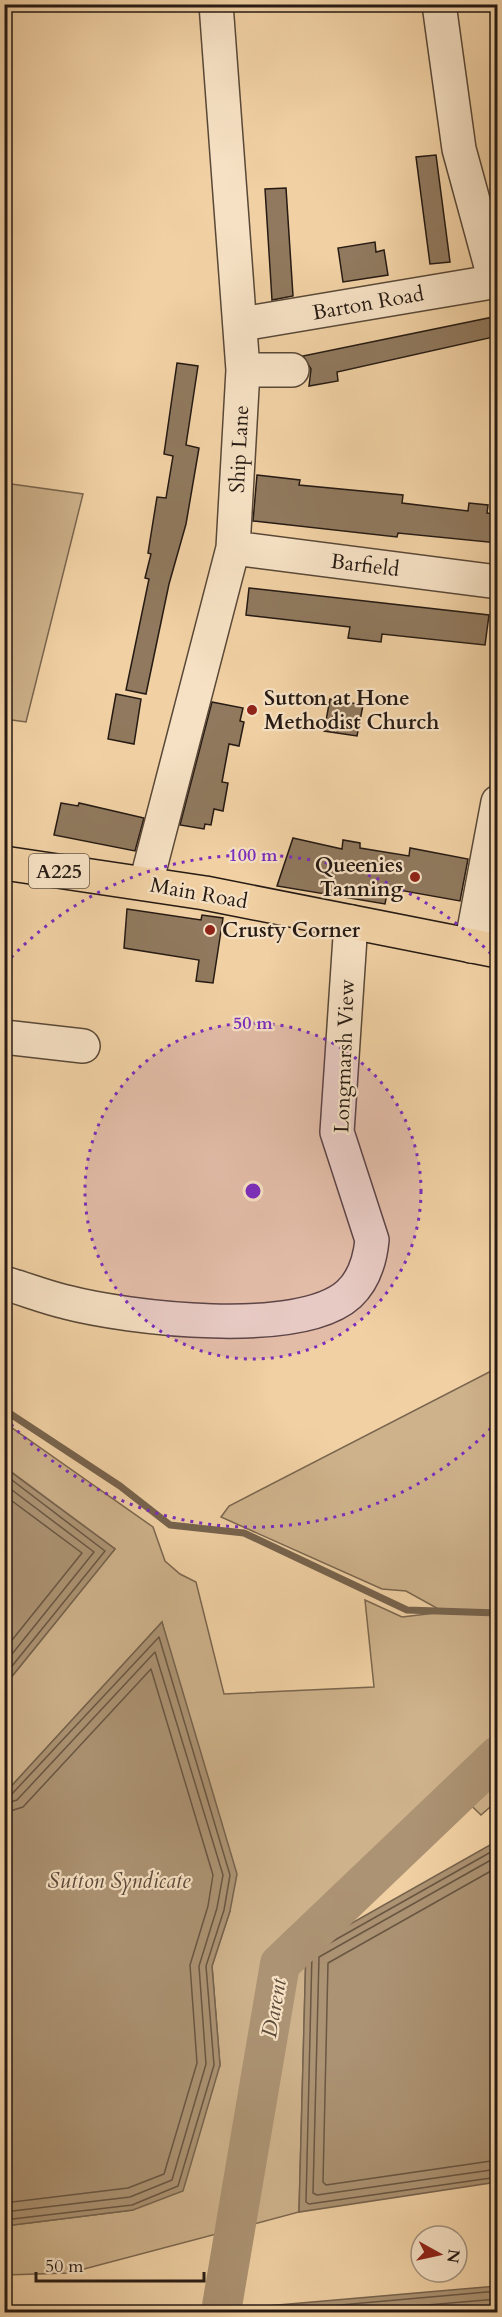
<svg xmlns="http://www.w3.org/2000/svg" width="502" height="2317" font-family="Cardo,serif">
	<rect width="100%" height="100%" fill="#f1d1a4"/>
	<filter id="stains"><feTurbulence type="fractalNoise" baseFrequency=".00333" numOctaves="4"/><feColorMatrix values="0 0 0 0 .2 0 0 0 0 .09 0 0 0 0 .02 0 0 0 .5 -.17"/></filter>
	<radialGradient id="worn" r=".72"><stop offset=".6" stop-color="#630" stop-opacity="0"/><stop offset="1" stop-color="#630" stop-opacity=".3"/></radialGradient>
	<path fill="#ceb28b" stroke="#7a664f" stroke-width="1.5" d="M4 483 83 494 26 722 5 719Z
		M497 1368V1801L481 1815 448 1783 282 1936 306 1949 299 2212 69 2273 5 2275V2226L133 2210 220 2066 212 1966 230 1911 162 1622 5 1793V1685L115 1549 5 1467V1423L153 1527 165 1561 180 1574 196 1582 224 1694 374 1687 365 1600 402 1617 444 1612 406 1591 382 1589 221 1517 229 1506Z"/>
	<path fill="#ac9373" stroke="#76634d" stroke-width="1.5" d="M4 1467 115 1549 5 1685H4Z
		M162 1622 237 1874 230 1911 212 1966 220 2065 183 2191 133 2210 5 2226V1793Z
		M497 1841V2182L299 2212 306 1949Z
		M497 2286V2312H254L255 2307Z"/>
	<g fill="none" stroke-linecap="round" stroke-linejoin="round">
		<path stroke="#695643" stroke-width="1.5" d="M4 1474 105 1551 4 1676
			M4 1484 94 1552 4 1664
			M4 1495 82 1553 4 1650
			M4 1797 11 1795 159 1637 230 1875 224 1910 206 1966 214 2065 178 2186 132 2205 4 2220
			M4 1804 17 1800 155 1652 223 1875 217 1908 199 1966 206 2064 172 2180 130 2197 4 2212
			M4 1813 23 1807 151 1669 213 1875 208 1906 190 1965 197 2063 164 2174 128 2188 4 2203
			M498 1848 312 1953 306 2202 309 2204 498 2177
			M498 1856 319 1957 313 2193 317 2195 498 2169
			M498 1867 328 1963 323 2182 326 2185 498 2160
			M261 2312 498 2291
			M344 2312 498 2299"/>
		<path stroke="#76634d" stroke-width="7" d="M4 1413H9L120 1486 170 1525 244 1533 407 1610 498 1613"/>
		<path stroke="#ac9373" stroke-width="40" d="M221 2312 280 1964 498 1756"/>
	</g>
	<path fill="#90795e" stroke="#261a13" stroke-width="1.5" d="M436 155 450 262 430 264 416 157Z
		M286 188 293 296 272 300 265 189Z
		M375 242 376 252 384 250 388 275 343 282 338 248Z
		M498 316V336L337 372 338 381 309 386 311 369 303 356Z
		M177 363 198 366 186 445 199 448 186 524 169 584 146 694 126 690 149 579 145 578 151 554 148 553 157 497 166 498 173 456 164 454Z
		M257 475 300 480 299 485 403 495 402 503 468 511 469 503 488 505 487 513 498 514V543L398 533 397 537 253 521Z
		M249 588 489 615 485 645 382 634 381 642 348 638 350 627 246 615Z
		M116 694 141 699 134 744 108 739Z
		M330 699 363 705 357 736 324 731Z
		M212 702 243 708 240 721 244 722 239 746 229 744 222 782 228 783 223 811 214 809 211 825 205 824 204 829 180 825Z
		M61 803 78 806 79 803 144 818 135 851 54 835Z
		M293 838 342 849 343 840 360 843V848L409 856 410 848 468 859 460 901 388 888 385 904 277 886Z
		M127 909 201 920 202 915 223 918 213 983 196 981 199 960 124 948Z"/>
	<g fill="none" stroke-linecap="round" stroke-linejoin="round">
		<defs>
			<path id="minor" d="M439 4 459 149 495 281
				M242 324 498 281
				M243 370H292
				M233 548 498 582
				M146 883 233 548 243 370 216 4
				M471 946 498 802
				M4 1037 83 1046
				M4 1283C25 1289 45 1297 66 1302 127 1318 300 1339 349 1294 364 1280 370 1260 372 1240L337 1132 351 922"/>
			<path id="major" d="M4 863 205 893 498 951"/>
		</defs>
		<use href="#minor" stroke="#594837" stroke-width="36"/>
		<use href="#major" stroke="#261a13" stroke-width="36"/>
		<use href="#minor" stroke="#f6e1c4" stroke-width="33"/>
		<use href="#major" stroke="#f1d1a4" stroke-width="33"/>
	</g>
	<circle cx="253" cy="1191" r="168" fill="#7b2cbf" fill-opacity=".12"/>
	<g fill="none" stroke="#7b2cbf" stroke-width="3" stroke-dasharray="3 6">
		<circle cx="253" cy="1191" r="168"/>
		<path d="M497 1422A336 336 0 0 1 5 1418M5 964A336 336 0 0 1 497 960"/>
	</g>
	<g fill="#8f2418" stroke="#f6e1c4" stroke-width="2">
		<circle cx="252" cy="710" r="6"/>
		<circle cx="415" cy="877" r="6"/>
		<circle cx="210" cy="930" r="6"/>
	</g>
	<g text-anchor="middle" stroke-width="4.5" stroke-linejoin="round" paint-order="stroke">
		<rect fill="#f6e1c4" stroke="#645648" stroke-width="1.5" x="29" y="854" width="60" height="34" rx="4.5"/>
		<g font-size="20" font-weight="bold" fill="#261a13">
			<text x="59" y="878">A225</text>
		</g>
		<g font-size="21" fill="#261a13" stroke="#f6e1c4">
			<text transform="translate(368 303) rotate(-10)" y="7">Barton Road</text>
			<text transform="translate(239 449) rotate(-87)" y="7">Ship Lane</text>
			<text transform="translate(365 565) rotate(7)" y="7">Barfield</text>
			<text transform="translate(199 893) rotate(10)" y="7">Main Road</text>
			<text transform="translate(344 1056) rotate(-88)" y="7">Longmarsh View</text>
		</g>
		<g font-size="21" font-weight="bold" fill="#261a13" stroke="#f6e1c4" text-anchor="start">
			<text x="264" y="705">Sutton at Hone<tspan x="264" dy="24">Methodist Church</tspan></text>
			<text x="403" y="872" text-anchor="end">Queenies<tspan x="403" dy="24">Tanning</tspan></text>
			<text x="222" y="937">Crusty Corner</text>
		</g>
		<g font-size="22" font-style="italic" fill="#5c4a39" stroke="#f6e1c4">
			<text x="119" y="1888">Sutton Syndicate</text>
			<text transform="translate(273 2008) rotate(-80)" y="8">Darent</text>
		</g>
	</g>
	<circle cx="253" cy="1191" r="9" fill="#7b2cbf" stroke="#f6e1c4" stroke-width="3"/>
	<g font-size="18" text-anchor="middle" font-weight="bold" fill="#7b2cbf" stroke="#f6e1c4" stroke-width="4.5" stroke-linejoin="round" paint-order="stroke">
		<text x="253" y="861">100 m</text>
		<text x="253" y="1029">50 m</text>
	</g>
	<rect width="502" height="2317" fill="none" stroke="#f1d1a4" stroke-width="24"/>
	<rect x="6" y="6" width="490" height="2305" fill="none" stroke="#261a13" stroke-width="3"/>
	<rect x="12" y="12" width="478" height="2293" fill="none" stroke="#261a13" stroke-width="1.5"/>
	<g transform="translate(439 2254) rotate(98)"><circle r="28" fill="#f6e1c4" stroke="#a3917d" stroke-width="1.5"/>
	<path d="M0-4.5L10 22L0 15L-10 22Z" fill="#8f2418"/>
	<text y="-9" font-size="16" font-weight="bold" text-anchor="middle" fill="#261a13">N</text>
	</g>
	<path d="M36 2272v9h168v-9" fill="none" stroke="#261a13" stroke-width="3"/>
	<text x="45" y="2272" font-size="18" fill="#261a13" stroke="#f6e1c4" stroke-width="4.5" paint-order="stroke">50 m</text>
	<rect width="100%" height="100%" filter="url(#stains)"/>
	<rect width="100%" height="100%" fill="url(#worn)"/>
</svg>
